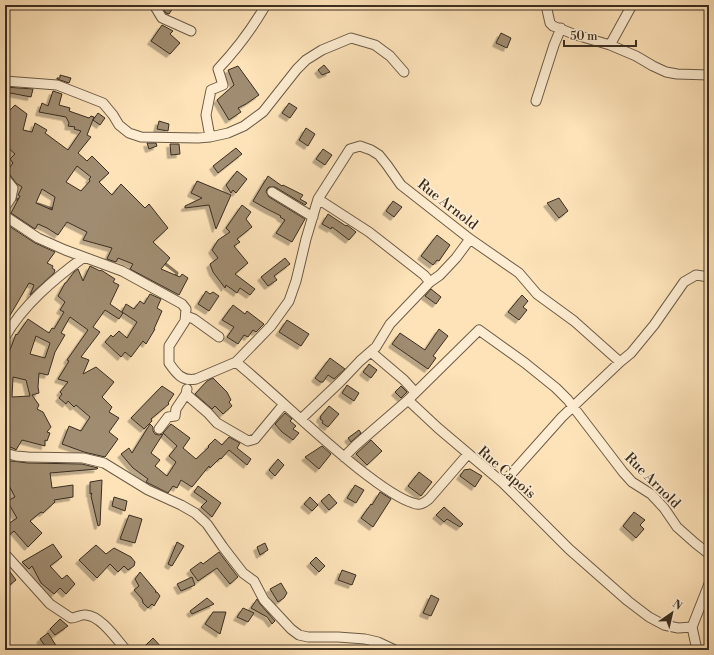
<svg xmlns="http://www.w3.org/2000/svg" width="714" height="655" font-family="'Libre Bodoni',serif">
	<defs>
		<filter id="shadow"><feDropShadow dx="-3.5" dy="3.5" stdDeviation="0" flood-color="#0004"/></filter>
	</defs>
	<rect width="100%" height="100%" fill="#fee3b9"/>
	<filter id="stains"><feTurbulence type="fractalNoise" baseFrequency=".005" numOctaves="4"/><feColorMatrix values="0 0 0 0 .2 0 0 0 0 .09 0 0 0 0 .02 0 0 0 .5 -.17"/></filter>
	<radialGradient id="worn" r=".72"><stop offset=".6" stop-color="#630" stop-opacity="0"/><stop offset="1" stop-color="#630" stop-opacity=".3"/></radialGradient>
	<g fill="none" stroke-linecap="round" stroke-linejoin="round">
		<path stroke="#88755d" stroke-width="3" d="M5 197 21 200
			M38 204 55 210
			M163 262 177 273 175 278"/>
	</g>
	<path fill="#a08c70" stroke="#3b2e20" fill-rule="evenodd" filter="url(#shadow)" d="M166 5H175L169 14 166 13 163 9Z
		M162 25 173 31 170 34 180 43 170 54 151 41Z
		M501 33 511 38 507 48 496 43Z
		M324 65 330 72 322 75 318 70Z
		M238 66 259 95 246 104 238 108 241 112 229 120 217 100 234 85 228 70Z
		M60 75 71 78 69 83 57 79V78H60Z
		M5 87 33 89 31 97 5 92Z
		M53 91 62 94 59 105 70 108 69 111 89 118 91 116 94 117 87 135 91 137 78 153 87 161 92 156 109 173 99 182 112 195 121 184 145 208 149 204 168 228 153 242 170 258 161 269 180 277 182 274 188 278 179 295 130 269 133 264 118 258 116 262 107 259 112 248 83 240 87 232 67 222 58 235 47 228 38 224 35 229 11 213 20 196 18 195 22 187 16 183 7 171 13 163 10 159 15 154 5 145V115L15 105 27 114 23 130 32 132 35 123 47 130 45 133 68 150 81 131 74 129 75 127 68 126 69 123 66 117 39 112 42 103 48 106ZM77 166 91 177 89 179 90 181 81 191 66 182ZM42 189 55 197 52 210 36 203Z
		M289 103 297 108 290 118 282 113Z
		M98 113 105 118 100 125 93 120Z
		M159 121 169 124 168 131 157 129Z
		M306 128 315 134 308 146 299 140Z
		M147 143H156L157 146 149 149Z
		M170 144H179L180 154 171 155Z
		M236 148 242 154 218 173 213 166Z
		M323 149 332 155 325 165 316 159Z
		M237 171 247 179 236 193 233 190 231 193 226 185Z
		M268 176 282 186 283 185 303 195 300 199 307 203 305 205 275 187H269L267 189 266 192 269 197 305 219 292 242 276 233 285 220 280 217 281 216 267 209 253 201Z
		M197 181 231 195 216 229 209 205 185 208V206L202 198 191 193Z
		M559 198 568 211 559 218 547 203Z
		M393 201 402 207 394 217 386 211Z
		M242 205 251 212 246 219 252 227 237 239 240 242 234 246 248 263 235 274 255 289 250 295 240 288 237 293 226 285 225 288 213 272 210 264 218 258 212 250 218 240 230 232 226 228Z
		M328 214 346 226 347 225 356 232 349 240 332 227 331 229 322 224Z
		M6 224 35 243 55 252 47 263 53 266 52 268 55 270 54 273 30 295 34 285 29 283 5 324Z
		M437 235 450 245 439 261 437 260 433 265 421 256Z
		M285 258 290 264 274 276 277 280 268 286 261 277Z
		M90 266 100 271 101 270 115 279 113 282 119 285 110 304 123 313 119 319 105 310 93 327 100 332 81 357 89 360 83 374 96 367 114 382 102 397 112 407 109 412 119 418 109 432 118 439 105 457 84 452 62 444 69 426 81 431 90 417 76 405 74 407 68 401 66 404 59 398 62 394 60 392 68 382 58 379 69 361 67 360 88 330 70 317 61 333 65 335 55 352 48 375 39 373 38 387 39 393 32 395 39 405 37 409 43 412 51 427 47 432 50 433 47 441 45 440V446L22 440 16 450 15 449 5 445V353L8 355 16 334 17 335 28 319 49 333 52 328 54 329 64 312 60 310 65 302 58 296 65 283H66L74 272 78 269 83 281ZM36 336 50 343 45 358 30 354ZM13 377 26 380 30 396 12 397Z
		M431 289 441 297 436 304 425 296Z
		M206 291 210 294 213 292 219 296 209 311 198 304Z
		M150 294 161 299 157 308 162 311 154 329H155L146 344 143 341 131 357 125 352 121 357 105 342 111 335 113 337 119 331 127 338 137 322 122 312 126 304 134 309 140 301 144 304Z
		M522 295 528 301 523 307 527 310 519 320 508 312Z
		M233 305 245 314 247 311 264 324 256 332 253 330 248 337 244 335 238 344 227 337 234 327 222 320Z
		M287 320 309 334 301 346 279 332Z
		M439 329 448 336 433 356 436 358 428 369 392 344 400 333 425 350Z
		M330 358 345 369 334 379 328 375 323 382H320L315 378Z
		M369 364 377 370 371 378 363 372Z
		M213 378 227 392 231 400 229 402 232 406 223 414 215 406 212 409 195 394 207 381Z
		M347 385 359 393 354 401 342 393Z
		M162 386 174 394 168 403 169 404 151 419 152 421 144 429 131 418Z
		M401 386 407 392 401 398 395 392Z
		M329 406 339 414 328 427 322 423 323 421 320 419 321 417H320Z
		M285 413 292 419 290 421 296 426 293 429 299 433 293 440 282 432 275 424Z
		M150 424 153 427V431L155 434 159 435 163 434 151 453 160 460 155 466 167 476 176 462 169 456 177 446 163 433 171 424 190 438 183 448 196 459 209 447 208 446 215 439 222 445 229 437 240 443 237 448 251 459 247 465 229 450 221 459 220 458 210 468 209 466 192 487 181 480 177 488 173 486 168 493 146 482 148 479 133 468 121 454 129 448 132 453Z
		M359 430 361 433 351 442 348 438Z
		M371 440 382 451 367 465 356 454Z
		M322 446 331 454 319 469 305 457Z
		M278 459 284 465 275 476 269 470Z
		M12 461 28 463 82 464 98 468 97 469 50 473 52 488 73 485V497L54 500 55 502 43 513 41 512 30 521 42 533 28 547 14 531 5 539V526L17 518 7 501 15 497 5 478V462Z
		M470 469 482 476 475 487 460 476 464 470Z
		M419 472 432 482 421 496 408 486Z
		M102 480 100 525 98 526 91 496 92 493 90 494V482Z
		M355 485 364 490 356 503 347 498Z
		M198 486 221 503 212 517 201 507 207 501 194 492Z
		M380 492 391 499 373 527 361 518 371 504 372 505Z
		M329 494 337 503 329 510 321 501Z
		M114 497 127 501 125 511 112 506Z
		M310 497 318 505 312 511 304 504Z
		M444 507 463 524 460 527 447 519 444 522 436 515Z
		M634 512 645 520 640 525 644 529 636 538 623 526Z
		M129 515 142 519 135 543 120 539Z
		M177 542 184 546 172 566 168 564Z
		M265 543 268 550 260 555 257 547Z
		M53 544 62 557 50 566 62 579 67 575 75 584 66 594 60 588 54 594 41 583 32 566 29 569 22 562Z
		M96 545 106 554 114 548 131 557 135 562 134 566 128 570 124 566 118 572 110 564 97 578 79 560Z
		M219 552 238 577 230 584 217 568 198 581 190 570 201 562 203 564Z
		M316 557 325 566 319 572 310 563Z
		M5 565 16 580 5 589Z
		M342 570 356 575 352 585 338 580Z
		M140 572 156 591 155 592H157L160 596 154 606 152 604 148 608 143 603 142 599 134 590 139 586 135 579Z
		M192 577 195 585 181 591 177 584Z
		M281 583 287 593 284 598 278 602 270 589Z
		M431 595 439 599 431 616 423 613Z
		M207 598 214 604 192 614 190 611Z
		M257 599 260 604 275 621 272 624 267 617 251 608Z
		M243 608 254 613 248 622 237 617Z
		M213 612H226L220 634 205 624Z
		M60 619 68 626 55 635 50 629Z
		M48 633 57 647 53 650H48L40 639Z
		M153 638 164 650H141Z"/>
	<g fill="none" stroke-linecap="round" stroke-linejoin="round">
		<defs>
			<path id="minor" d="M154 5 162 18 191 31
				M546 5 550 23 553 26 576 35 610 45 636 56 653 66 666 72 677 74 709 75
				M610 45 632 5
				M5 81 57 85 103 103 113 115 119 125 129 133 141 137 198 138 210 137 228 133 244 126 263 112 297 69 306 60 322 50 351 38 375 45 390 56 404 72
				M536 101 554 45 561 28
				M210 137 206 115 211 90 223 85 218 69C236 50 251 30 264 8L262 5
				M5 178 13 188 11 198 5 207
				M272 192 313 217
				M318 199 369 232 424 275 430 282
				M5 216 38 238 65 250 122 271 182 304 186 309 185 321 169 346V363C176 373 182 382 196 379L236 362 271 326 289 301 296 281 306 239 318 199 350 149 360 146 371 150 379 155 387 165 401 185 470 239 519 273 537 294 574 321 620 362
				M186 316 194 319 219 337
				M5 337C23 305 54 279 84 257
				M371 352 404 380 415 392
				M236 362C278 397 316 435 359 469 373 480 396 498 413 503 420 506 424 503 429 499L468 454
				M186 394 208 413 217 423 248 441 255 439 284 404
				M408 400 438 428 503 483 569 549 628 601 649 617 664 625 678 628 692 627
				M301 419 340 382 360 361 376 347 390 324 430 282 440 275 456 258 470 239
				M159 429 168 417 175 416 176 409 186 394 187 389
				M5 453 16 456 28 457 83 458 104 463 148 490 181 505 195 513 207 524 223 547 243 573 254 581 264 600 291 629 299 635 308 637H338L365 639 378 642 395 650
				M344 457 356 445 408 400 479 330 525 363 556 388 568 400 623 472 632 482 651 494 664 508 677 527 695 543 709 554
				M503 483 562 417 620 362 631 353 654 325 684 282 696 275 709 277
				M5 554 50 604 71 618C76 618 81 614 86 615 101 616 117 640 126 650
				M697 650 692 627 709 584"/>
		</defs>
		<use href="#minor" stroke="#6c5b46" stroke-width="11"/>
		<use href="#minor" stroke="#feedd2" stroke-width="9"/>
	</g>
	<g text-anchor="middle" stroke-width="3.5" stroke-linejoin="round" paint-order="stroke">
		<g font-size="14" fill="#3b2e20" stroke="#feedd2">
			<text transform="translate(448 204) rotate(38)" y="5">Rue Arnold</text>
			<text transform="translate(507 472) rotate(41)" y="5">Rue Capois</text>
			<text transform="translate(653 480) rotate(45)" y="5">Rue Arnold</text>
		</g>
	</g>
	<rect width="714" height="655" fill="none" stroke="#fee3b9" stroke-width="20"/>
	<rect x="6" y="6" width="702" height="643" fill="none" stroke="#3b2e20" stroke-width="2"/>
	<rect x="10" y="10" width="694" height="635" fill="none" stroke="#3b2e20"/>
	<g transform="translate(672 613) rotate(34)" stroke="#feedd2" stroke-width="3" paint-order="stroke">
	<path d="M0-3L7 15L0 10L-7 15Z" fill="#3b2e20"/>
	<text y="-6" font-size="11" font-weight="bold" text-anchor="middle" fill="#3b2e20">N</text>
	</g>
	<path d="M564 40v6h72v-6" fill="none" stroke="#3b2e20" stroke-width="2"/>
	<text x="570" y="40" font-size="12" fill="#3b2e20" stroke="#feedd2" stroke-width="3" paint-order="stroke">50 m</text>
	<rect width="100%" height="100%" filter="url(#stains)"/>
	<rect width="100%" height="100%" fill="url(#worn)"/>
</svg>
